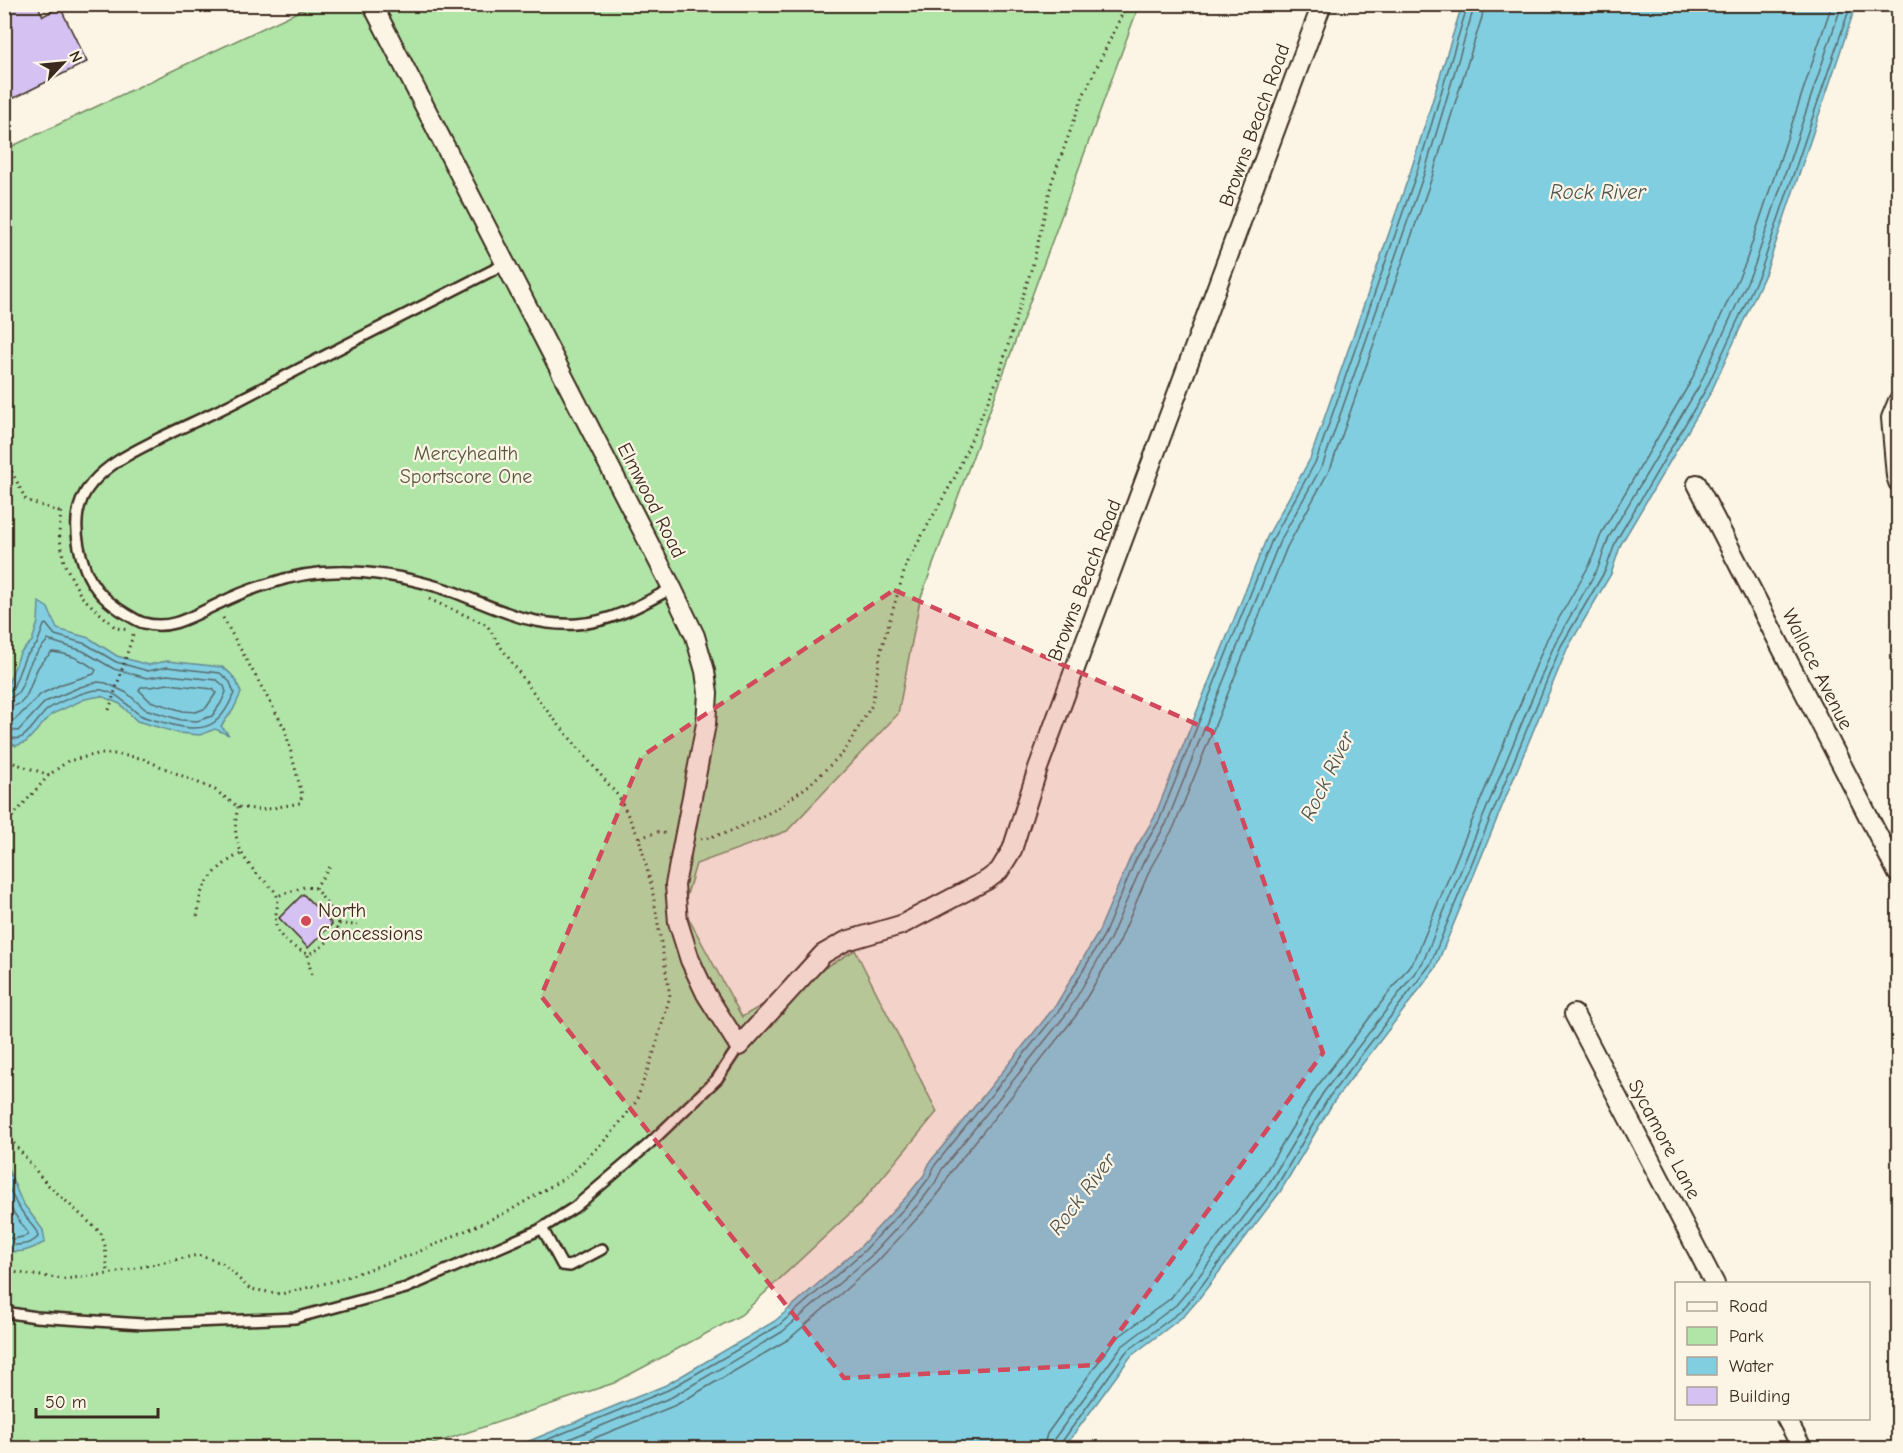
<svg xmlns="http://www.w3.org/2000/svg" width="1903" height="1453" font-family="'Comic Neue',sans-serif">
	<rect width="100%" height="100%" fill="#fcf5e5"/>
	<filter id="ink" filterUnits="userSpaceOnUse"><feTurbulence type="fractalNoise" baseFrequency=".0167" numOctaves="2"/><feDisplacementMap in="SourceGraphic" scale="12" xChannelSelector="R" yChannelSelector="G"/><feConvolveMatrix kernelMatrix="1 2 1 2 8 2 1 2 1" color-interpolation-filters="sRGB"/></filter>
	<g filter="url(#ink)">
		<path fill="#b0e5a7" stroke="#768862" stroke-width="1.5" d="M312 5H1139L920 600 898 714 787 831 696 864 683 908 742 1017 855 950 937 1112 861 1203 741 1315 614 1383 421 1448H5L4 150Z"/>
		<path fill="#82cee1" stroke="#668c93" stroke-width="1.5" d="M1462 5H1857L1854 11 1766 272 1711 392 1621 544 1611 574 1567 649 1435 969 1334 1101 1280 1192 1197 1301 1185 1315 1131 1356 1064 1448H512L666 1385 775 1321 860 1247 907 1196 924 1175 930 1162 1056 1005 1098 933 1131 856 1154 818 1267 537 1310 459 1411 170Z
			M39 602 48 608 57 629 89 638 117 656 148 665 167 661 222 667C233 674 237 681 241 693L233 710 221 726 229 735 215 729 200 735 178 733 137 721 120 704 101 696 85 699 52 714 26 742 16 746 5 740V692L20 653 32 641 38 622Z
			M5 1162 22 1202 43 1230 45 1242C32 1249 19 1255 5 1250Z"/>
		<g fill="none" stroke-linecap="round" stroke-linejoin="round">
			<path stroke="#576c6c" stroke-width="1.5" d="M168 684 213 689 216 693 206 708 196 712 183 711 150 701 139 690 141 687H150Z
				M4 691H9L13 688 25 657 37 644 44 625 46 624 55 635 86 644 116 662 148 671 167 667 220 673 230 682 234 693C220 729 202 734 166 723 158 721 147 719 140 715 127 706 119 693 102 690 90 688 56 703 47 710 39 717 30 733 22 737 16 741 10 737 4 736
				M4 699C24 698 23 676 31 662 32 659 46 642 48 640L83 651 114 669 147 678 167 675 217 680 224 686 226 692 221 703 212 716 197 721 181 720 145 709 127 693 106 683 98 682 80 687 45 702 18 731 4 729
				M4 708C32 707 28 683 39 666 42 661 48 656 52 652 68 653 83 660 96 670L94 674 62 684 41 694 15 720H4
				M4 1177 17 1205 37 1232 38 1237C30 1246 16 1246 4 1245
				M4 1196 11 1209 28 1233 26 1236 14 1239 4 1237
				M527 1448 668 1390 778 1326 864 1251 912 1200 929 1178 935 1165 1061 1008 1104 935 1136 859 1159 821 1272 540 1316 461 1417 172 1468 4
				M547 1448 672 1397 782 1332 870 1257 918 1205 935 1183 942 1169 1068 1012 1110 939 1143 863 1166 824 1279 543 1323 464 1424 174 1475 4
				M570 1448 676 1405 789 1339 876 1263 925 1210 942 1189 950 1173 1075 1017 1119 943 1151 867 1174 827 1287 547 1331 467 1432 177 1482 17 1484 4
				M1043 1448 1047 1434 1114 1340 1170 1299 1180 1286 1261 1179 1316 1088 1416 957 1547 639 1590 564 1602 532 1691 381 1745 264 1832 4
				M1052 1448 1054 1439 1121 1347 1176 1305 1187 1292 1268 1185 1323 1093 1423 962 1555 643 1598 568 1609 537 1699 386 1754 267 1842 4
				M1060 1448 1061 1443 1126 1352 1181 1311 1193 1297 1275 1189 1329 1097 1430 965 1561 646 1605 571 1616 541 1706 389 1761 270 1851 4"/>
		</g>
		<path fill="#d5c1f2" stroke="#3b2a1e" stroke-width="1.5" d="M4 4H37L43 16 60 7 87 62 4 103Z
			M303 894 332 924 308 948 279 918Z"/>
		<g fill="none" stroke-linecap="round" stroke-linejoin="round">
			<defs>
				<path id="lane" d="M505 264C418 308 330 353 243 398 217 412 189 424 162 437 137 450 111 461 92 483 71 507 75 540 85 568 93 590 108 603 128 615 133 618 139 622 144 623 171 631 194 615 218 604 234 596 251 589 268 584 294 575 323 571 351 572 385 573 418 580 451 591 494 607 529 627 577 624 612 622 643 604 672 588
					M542 1228 562 1265 570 1266 602 1249
					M4 1312 36 1317 142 1324 295 1318 406 1288 539 1230 575 1207 649 1144 717 1079 739 1046"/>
				<path id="street" d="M372 4 672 588 695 636 705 671 708 693 706 724 675 885 678 922 690 960 706 994 739 1046 823 954 846 941 901 925 987 880 999 871 1012 850 1038 768 1322 4
					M1898 401 1891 418 1896 476 1898 482
					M1697 484 1898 874
					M1574 1014 1715 1284
					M1786 1418 1802 1448"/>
			</defs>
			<use href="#lane" stroke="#3b2a1e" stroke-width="14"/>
			<use href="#street" stroke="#3b2a1e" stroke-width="22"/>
			<path stroke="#3b2a1e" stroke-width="3" stroke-dasharray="1.5 4.5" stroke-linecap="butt" d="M4 462 11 470 26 500 62 513
				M61 512 59 533 64 563 81 596 116 628 128 630
				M429 599 487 625 500 646 544 707 619 797 639 838
				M109 710 134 632
				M4 756 14 763 49 775
				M238 807C231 836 239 855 258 875 263 881 271 885 275 892 280 899 277 906 276 914 272 935 291 947 308 954 322 949 333 938 339 924L335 915 315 888 304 887 277 896
				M4 826 49 775 68 761 98 754H114L141 758 215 790 238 807 262 810 300 803 302 795 285 729 222 616
				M701 839 726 833 749 823 778 808 809 785 844 752 872 705 881 650 907 562 955 477 998 378 1034 260 1052 181 1083 96 1127 4
				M315 888 331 865
				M197 916C199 908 199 899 202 891 209 876 226 860 241 854
				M339 924 358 925
				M308 955 311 974
				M4 1128 12 1141 46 1183 101 1233 105 1246 108 1273
				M4 1271 64 1279 108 1274 198 1255 222 1263 250 1289 281 1294 335 1281 416 1253 509 1211 570 1175 611 1134 636 1102 654 1052 670 996 652 888 639 838 658 832 668 834"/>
			<use href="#lane" stroke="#fcf5e5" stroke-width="9"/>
			<use href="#street" stroke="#fcf5e5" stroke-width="18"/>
		</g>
	</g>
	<path fill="#d1495b" fill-opacity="0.2" stroke="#d1495b" stroke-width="4.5" stroke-dasharray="12 8" stroke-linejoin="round" d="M894 590 1212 731 1323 1053 1095 1365 844 1378 541 996 642 756Z"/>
	<circle fill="#d1495b" stroke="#fcf5e5" stroke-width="2" cx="306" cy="921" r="6"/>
	<g text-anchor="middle" stroke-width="4.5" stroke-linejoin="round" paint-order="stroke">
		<g font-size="20" fill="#3b2a1e" stroke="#fcf5e5">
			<text transform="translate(1254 125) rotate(-70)" y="7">Browns Beach Road</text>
			<text transform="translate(652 500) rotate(63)" y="7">Elmwood Road</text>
			<text transform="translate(1084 580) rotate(-69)" y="7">Browns Beach Road</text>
			<text transform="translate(1818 669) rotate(63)" y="7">Wallace Avenue</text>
			<text transform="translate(1665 1139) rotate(62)" y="7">Sycamore Lane</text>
		</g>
		<g font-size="20" fill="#585940" stroke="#fcf5e5">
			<text x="466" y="460">Mercyhealth<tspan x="466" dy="23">Sportscore One</tspan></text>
		</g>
		<g font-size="20" fill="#3b2a1e" stroke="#fcf5e5" text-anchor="start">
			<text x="318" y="917">North<tspan x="318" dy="23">Concessions</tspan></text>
		</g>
		<g font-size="21" font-style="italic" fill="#4d534f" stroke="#fcf5e5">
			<text x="1598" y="199">Rock River</text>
			<text transform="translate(1327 776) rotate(-64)" y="7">Rock River</text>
			<text transform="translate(1082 1194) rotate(-53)" y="7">Rock River</text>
		</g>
	</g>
	<rect width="1903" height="1453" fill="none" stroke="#fcf5e5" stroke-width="24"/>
	<rect x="12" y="12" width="1879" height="1429" fill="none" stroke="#3b2a1e" stroke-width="2" filter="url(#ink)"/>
	<rect x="1675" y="1282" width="195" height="138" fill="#fcf5e5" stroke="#afa495" stroke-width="1.5"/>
	<rect x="1687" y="1302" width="30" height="9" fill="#fcf5e5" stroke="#afa495" stroke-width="1.5"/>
	<text x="1729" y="1312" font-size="18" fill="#3b2a1e">Road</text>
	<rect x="1687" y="1327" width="30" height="18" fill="#b0e5a7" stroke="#afa495" stroke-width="1.5"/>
	<text x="1729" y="1342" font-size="18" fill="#3b2a1e">Park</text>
	<rect x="1687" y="1357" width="30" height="18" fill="#82cee1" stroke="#afa495" stroke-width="1.5"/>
	<text x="1729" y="1372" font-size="18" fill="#3b2a1e">Water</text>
	<rect x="1687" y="1387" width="30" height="18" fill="#d5c1f2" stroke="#afa495" stroke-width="1.5"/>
	<text x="1729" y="1402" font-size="18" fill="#3b2a1e">Building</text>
	<g transform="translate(63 63) rotate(64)" stroke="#fcf5e5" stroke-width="4.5" paint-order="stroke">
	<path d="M0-4.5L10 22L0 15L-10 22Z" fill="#3b2a1e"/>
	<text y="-9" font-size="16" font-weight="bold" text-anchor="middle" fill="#3b2a1e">N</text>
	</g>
	<path d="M36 1408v9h122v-9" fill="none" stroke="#3b2a1e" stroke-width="3"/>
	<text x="45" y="1408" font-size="18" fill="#3b2a1e" stroke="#fcf5e5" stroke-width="4.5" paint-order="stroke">50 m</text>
</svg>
